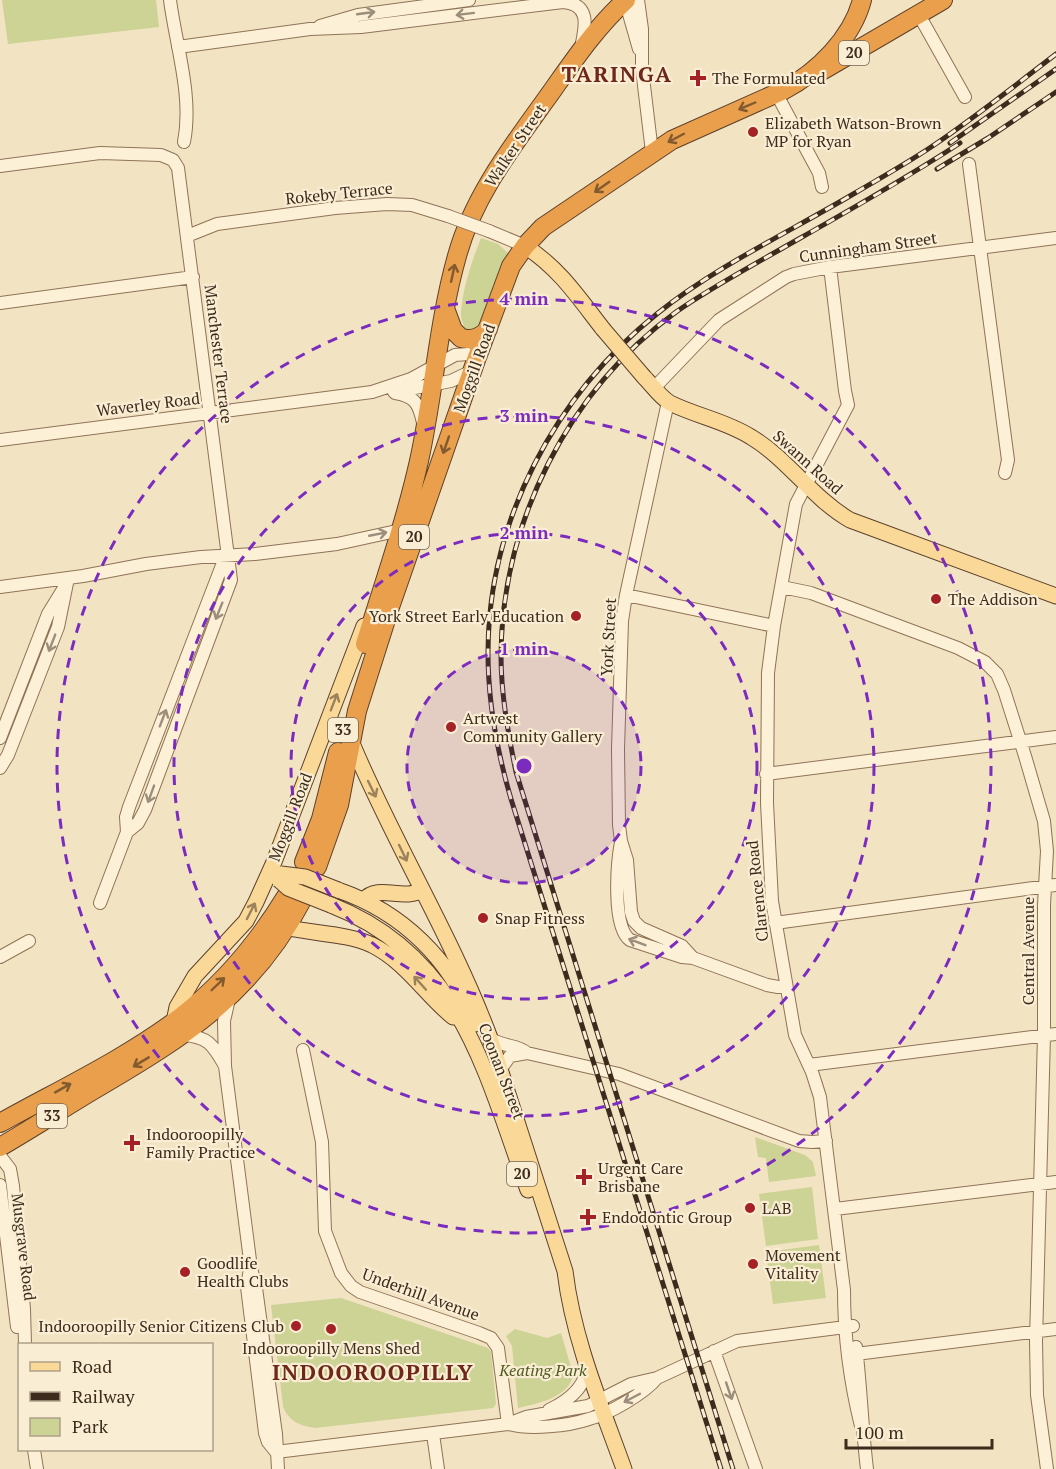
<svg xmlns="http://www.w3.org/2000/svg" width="1056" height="1469" font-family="'PT Serif',serif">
	<rect width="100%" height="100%" fill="#f2e3c3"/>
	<path fill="#cdd295" d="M2 0H156L159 27 8 44Z
		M481 238 498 244 508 253 484 318 477 329 465 334C466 326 460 321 461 312 463 286 472 261 481 238Z
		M755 1137 805 1155 813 1162 816 1176 769 1182 766 1158 758 1157Z
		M812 1187 818 1239 766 1246 759 1194Z
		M819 1245 826 1298 773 1304 766 1252Z
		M341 1298 488 1348 491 1352 496 1404 493 1408 315 1428C300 1426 288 1421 283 1406L271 1305Z
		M515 1329 547 1338 561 1333 573 1374C571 1397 536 1404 518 1408L512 1346 506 1336Z"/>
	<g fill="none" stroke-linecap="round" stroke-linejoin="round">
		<defs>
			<path id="minor" d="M170 0C176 46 193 96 184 142
				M625 0 639 49
				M638 0 642 29V69L652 152
				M919 15 965 97
				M320 26 358 15 469 0
				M178 47 310 29 361 27 563 2C592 4 585 28 581 48
				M776 93 819 173 822 187
				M969 164 1008 460 1005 473
				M0 166 100 153 161 155 173 160 178 168 231 580 145 810 138 823 127 832
				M489 231 525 246
				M187 236 217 224 335 208 387 204 412 205 448 216
				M830 267 845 391 848 405 796 504 774 626 768 673 767 803 772 901 795 1035 812 1072 820 1097 844 1290C844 1336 850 1382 861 1426
				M0 303 193 277
				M654 388 719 320 786 277 794 274 830 267 1056 238
				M394 392 451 381 472 371
				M395 393C415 396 419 404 423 423
				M668 402 626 595 622 621 618 749 619 825 621 841 627 860 631 912 634 921 641 928 682 946 693 958
				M0 440 372 392 411 379 455 355 468 354 476 360
				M0 587 83 576 146 564 201 557 255 554 337 544 401 530
				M782 587 811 593 958 648 985 662 997 674 1004 690 1025 756 1044 821 1047 851 1044 905V1035L1036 1341 1037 1395 1047 1469
				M626 595 774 626
				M0 738 48 614 64 588
				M0 768 8 755 58 627 68 578
				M766 774 1056 737
				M621 842C617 863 612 927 630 940L682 957 693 958 767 985 778 987 786 986
				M100 903 127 832 126 817 129 807 226 555
				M775 923 1056 885
				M0 957 29 941
				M229 999 224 1021 225 1066 251 1268 256 1288 276 1434 278 1469
				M182 1035C208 1036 213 1045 225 1066
				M490 1038C501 1047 517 1044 527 1053L619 1074 799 1141 812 1142 826 1141
				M303 1050 322 1142 325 1231 341 1273 351 1286 360 1292 479 1333 491 1338 498 1348 508 1424
				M809 1065 1056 1034
				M500 1070 510 1056 527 1053
				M0 1156 10 1169 13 1186 24 1309 25 1344
				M0 1185 17 1327
				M835 1209 1056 1182
				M250 1269 247 1287 265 1433 268 1442 276 1452
				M856 1347C861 1388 862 1428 867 1469
				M714 1351 756 1469
				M848 1355 1056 1329
				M549 1410C568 1401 587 1387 587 1364
				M509 1424C530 1430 568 1426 589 1419 609 1414 645 1393 657 1378
				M433 1434 438 1469
				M34 1450 37 1469
				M276 1452 508 1424 526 1417 588 1406 631 1384 657 1378 737 1341 853 1326"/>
			<path id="major" d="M525 246C560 269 578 297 603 329
				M644 377C652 385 660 397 670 403 696 416 726 421 751 437 788 459 812 498 850 520L1056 596
				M351 741C393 842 452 936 490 1038L565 1271C573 1339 601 1405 624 1469
				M338 890C402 912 452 960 475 1024
				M364 900C375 887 393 895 407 894 412 894 417 892 422 891
				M331 905C461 956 485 1072 528 1190
				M285 927C313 934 346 933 372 945 406 962 425 994 453 1017
				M174 1022 177 1007 195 976 246 921 256 902 274 862 364 626"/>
			<path id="highway" d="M818 73 943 0
				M446 311 453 330 461 338C472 341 482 337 488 329
				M365 644C384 583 405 523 419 461 434 393 438 323 457 256 474 194 515 143 552 91 574 60 597 26 626 0
				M304 862 321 819 338 752
				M317 867 339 805 357 711 390 607 476 360 511 266 525 246 543 227 672 140 784 90C818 72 852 38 862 0
				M0 1123C61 1089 127 1058 182 1016 225 982 259 941 287 895
				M0 1147C33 1128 65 1107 97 1088 184 1037 254 993 302 900"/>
		</defs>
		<use href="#minor" stroke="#8f7357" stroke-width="14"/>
		<use href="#major" stroke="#5c412c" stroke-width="17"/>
		<use href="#highway" stroke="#5c412c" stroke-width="20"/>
		<use href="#minor" stroke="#fcf0d7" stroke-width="12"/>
		<use href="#major" stroke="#f9d898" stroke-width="15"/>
		<use href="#highway" stroke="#ea9f4c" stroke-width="18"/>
		<defs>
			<path id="rail" d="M950 143 1056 69
				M937 169 988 138 1056 92
				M721 1469 511 799C497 751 488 704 488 653 488 521 555 395 658 313 715 267 791 231 855 193 882 177 911 161 937 143 978 115 1017 84 1056 54
				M733 1469 516 772C508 733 501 694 501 655 502 522 568 391 676 312 709 289 746 269 781 249 841 215 902 181 960 143"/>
		</defs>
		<use href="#rail" stroke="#3d2c1d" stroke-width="5"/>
		<use href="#rail" stroke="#f9edd3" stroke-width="3" stroke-dasharray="9" stroke-linecap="butt"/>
		<defs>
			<path id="minor-bridge" d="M448 216 489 231"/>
			<path id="major-bridge" d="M603 329 644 377
				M281 874 305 877 338 890
				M279 880 288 888 331 905"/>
		</defs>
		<use href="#minor-bridge" stroke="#8f7357" stroke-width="14" stroke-linecap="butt"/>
		<use href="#major-bridge" stroke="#5c412c" stroke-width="17" stroke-linecap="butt"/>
		<use href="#minor-bridge" stroke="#fcf0d7" stroke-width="12"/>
		<use href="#major-bridge" stroke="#f9d898" stroke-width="15"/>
	</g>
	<defs><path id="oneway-shaft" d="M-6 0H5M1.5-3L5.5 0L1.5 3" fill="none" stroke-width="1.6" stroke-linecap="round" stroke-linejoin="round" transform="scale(1.5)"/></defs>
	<g stroke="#9c8e7a">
		<use href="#oneway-shaft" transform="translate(366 13) rotate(-8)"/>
		<use href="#oneway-shaft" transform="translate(465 14) rotate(173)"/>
		<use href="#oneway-shaft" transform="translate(378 534) rotate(-11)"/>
		<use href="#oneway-shaft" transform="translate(219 611) rotate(112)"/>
		<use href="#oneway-shaft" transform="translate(52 643) rotate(111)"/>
		<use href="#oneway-shaft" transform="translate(163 718) rotate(-69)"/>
		<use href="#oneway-shaft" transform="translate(151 794) rotate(110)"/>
		<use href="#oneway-shaft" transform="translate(637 942) rotate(-159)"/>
		<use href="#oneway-shaft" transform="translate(729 1391) rotate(71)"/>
		<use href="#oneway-shaft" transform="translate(632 1398) rotate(152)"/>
	</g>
	<g stroke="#825a30">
		<use href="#oneway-shaft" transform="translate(747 106) rotate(157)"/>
		<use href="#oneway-shaft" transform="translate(676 138) rotate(152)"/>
		<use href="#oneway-shaft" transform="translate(602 187) rotate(145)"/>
		<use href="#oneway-shaft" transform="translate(453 273) rotate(-78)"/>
		<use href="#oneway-shaft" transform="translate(446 445) rotate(109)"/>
		<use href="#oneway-shaft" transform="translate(218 984) rotate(-44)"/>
		<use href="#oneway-shaft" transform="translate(141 1062) rotate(149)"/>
		<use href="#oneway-shaft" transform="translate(63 1088) rotate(-29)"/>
	</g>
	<g stroke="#9b825a">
		<use href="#oneway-shaft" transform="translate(334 702) rotate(-69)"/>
		<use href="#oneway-shaft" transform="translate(372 789) rotate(64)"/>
		<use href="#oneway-shaft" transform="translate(403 853) rotate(64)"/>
		<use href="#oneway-shaft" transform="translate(251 911) rotate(-63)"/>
		<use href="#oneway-shaft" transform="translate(420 983) rotate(-132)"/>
	</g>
	<circle cx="524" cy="766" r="117" fill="#7b2cbf" fill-opacity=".12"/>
	<g fill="none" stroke="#7b2cbf" stroke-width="3" stroke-dasharray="10 8">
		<circle cx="524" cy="766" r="117"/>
		<circle cx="524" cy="766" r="233"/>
		<circle cx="524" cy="766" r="350"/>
		<circle cx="524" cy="766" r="467"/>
	</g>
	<g fill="#a42126" stroke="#f9edd3" stroke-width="2">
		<path d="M695 69h6v6h6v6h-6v6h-6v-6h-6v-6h6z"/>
		<circle cx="753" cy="132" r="6"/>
		<circle cx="936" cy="599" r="6"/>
		<circle cx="576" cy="616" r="6"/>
		<circle cx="451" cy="727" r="6"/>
		<circle cx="483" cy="918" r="6"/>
		<path d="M129 1134h6v6h6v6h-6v6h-6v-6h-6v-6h6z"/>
		<path d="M581 1168h6v6h6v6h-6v6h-6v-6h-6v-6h6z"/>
		<circle cx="750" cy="1208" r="6"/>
		<path d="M585 1208h6v6h6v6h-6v6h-6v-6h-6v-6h6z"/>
		<circle cx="753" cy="1264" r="6"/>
		<circle cx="185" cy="1272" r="6"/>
		<circle cx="296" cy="1326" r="6"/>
		<circle cx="331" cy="1329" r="6"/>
	</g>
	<g text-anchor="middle" stroke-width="4.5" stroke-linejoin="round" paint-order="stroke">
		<g fill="#f9edd3" stroke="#756654" stroke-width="1.5">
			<rect x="839" y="41" width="30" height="24" rx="4.5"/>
			<rect x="399" y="525" width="30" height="24" rx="4.5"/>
			<rect x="328" y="718" width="30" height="24" rx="4.5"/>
			<rect x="37" y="1104" width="30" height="24" rx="4.5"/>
			<rect x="507" y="1162" width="30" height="24" rx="4.5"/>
		</g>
		<g font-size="15" font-weight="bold" fill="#3d2c1d">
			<text x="854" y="58">20</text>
			<text x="414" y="542">20</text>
			<text x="343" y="735">33</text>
			<text x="52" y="1121">33</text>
			<text x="522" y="1179">20</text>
		</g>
		<g font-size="16" fill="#3d2c1d" stroke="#f9edd3" text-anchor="start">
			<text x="712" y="84">The Formulated</text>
			<text x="765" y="129">Elizabeth Watson-Brown<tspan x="765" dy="18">MP for Ryan</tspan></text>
			<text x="948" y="605">The Addison</text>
			<text x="564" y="622" text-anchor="end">York Street Early Education</text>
			<text x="463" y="724">Artwest<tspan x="463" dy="18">Community Gallery</tspan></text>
			<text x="495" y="924">Snap Fitness</text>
			<text x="146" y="1140">Indooroopilly<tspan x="146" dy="18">Family Practice</tspan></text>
			<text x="598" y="1174">Urgent Care<tspan x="598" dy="18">Brisbane</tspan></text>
			<text x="762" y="1214">LAB</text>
			<text x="602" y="1223">Endodontic Group</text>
			<text x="765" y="1261">Movement<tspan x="765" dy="18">Vitality</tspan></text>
			<text x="197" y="1269">Goodlife<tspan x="197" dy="18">Health Clubs</tspan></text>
			<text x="284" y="1332" text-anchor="end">Indooroopilly Senior Citizens Club</text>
			<text x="331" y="1354" text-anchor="middle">Indooroopilly Mens Shed</text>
		</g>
		<g font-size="16" fill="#3d2c1d" stroke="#f9edd3">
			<text transform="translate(515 145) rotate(-56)" y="6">Walker Street</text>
			<text transform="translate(339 193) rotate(-6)" y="6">Rokeby Terrace</text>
			<text transform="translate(868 247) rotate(-8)" y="6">Cunningham Street</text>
			<text transform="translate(219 354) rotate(83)" y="6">Manchester Terrace</text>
			<text transform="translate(474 368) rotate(-70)" y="6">Moggill Road</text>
			<text transform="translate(148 404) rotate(-7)" y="6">Waverley Road</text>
			<text transform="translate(808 462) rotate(42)" y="6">Swann Road</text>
			<text transform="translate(608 637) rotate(-87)" y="6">York Street</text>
			<text transform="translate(290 817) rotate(-69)" y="6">Moggill Road</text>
			<text transform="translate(757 891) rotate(-96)" y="6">Clarence Road</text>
			<text transform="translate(1028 951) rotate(-90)" y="6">Central Avenue</text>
			<text transform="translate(502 1071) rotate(69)" y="6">Coonan Street</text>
			<text transform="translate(24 1247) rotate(83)" y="6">Musgrave Road</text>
			<text transform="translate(421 1294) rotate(20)" y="6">Underhill Avenue</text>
		</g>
		<g font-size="16" font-style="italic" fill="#4f5c22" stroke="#f9edd3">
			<text x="543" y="1376">Keating Park</text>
		</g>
		<g font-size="22" font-weight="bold" letter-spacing="1.5" fill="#6e2718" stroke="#f9edd3">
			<text x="617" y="82">TARINGA</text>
			<text x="373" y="1380">INDOOROOPILLY</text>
		</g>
	</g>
	<circle cx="524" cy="766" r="9" fill="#7b2cbf" stroke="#f9edd3" stroke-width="3"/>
	<g font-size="18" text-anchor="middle" font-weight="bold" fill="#7b2cbf" stroke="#f9edd3" stroke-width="4.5" stroke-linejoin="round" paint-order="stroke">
		<text x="524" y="305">4 min</text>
		<text x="524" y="422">3 min</text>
		<text x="524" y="539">2 min</text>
		<text x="524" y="655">1 min</text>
	</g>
	<rect x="18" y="1343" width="195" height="108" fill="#f9edd3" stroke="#aea08a" stroke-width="1.5"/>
	<rect x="30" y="1362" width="30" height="9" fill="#f9d898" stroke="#aea08a" stroke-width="1.5"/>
	<text x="72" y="1373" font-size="18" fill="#3d2c1d">Road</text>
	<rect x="30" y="1392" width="30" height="9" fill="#3d2c1d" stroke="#aea08a" stroke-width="1.5"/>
	<text x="72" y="1403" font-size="18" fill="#3d2c1d">Railway</text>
	<rect x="30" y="1418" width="30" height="18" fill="#cdd295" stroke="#aea08a" stroke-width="1.5"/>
	<text x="72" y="1433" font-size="18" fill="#3d2c1d">Park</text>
	<path d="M846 1439v9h146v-9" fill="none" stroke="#3d2c1d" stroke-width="3"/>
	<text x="855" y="1439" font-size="18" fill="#3d2c1d" stroke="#f9edd3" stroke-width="4.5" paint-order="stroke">100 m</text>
</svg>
